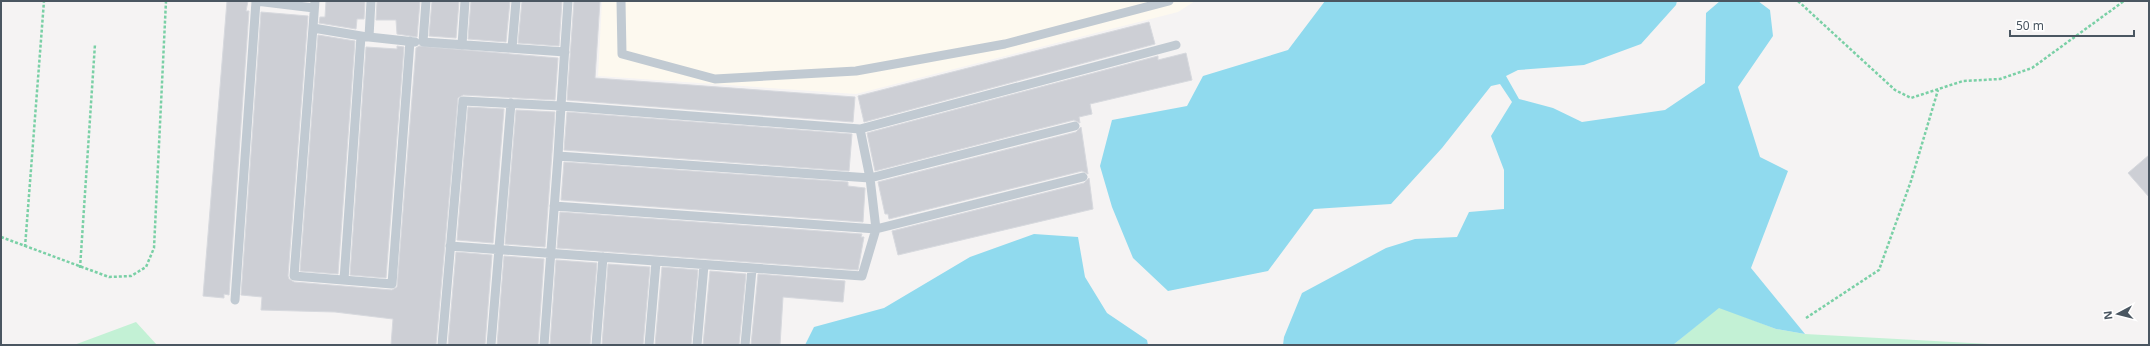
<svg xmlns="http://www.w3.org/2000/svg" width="2150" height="346" font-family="'Noto Sans',sans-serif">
	<rect width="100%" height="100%" fill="#f5f3f3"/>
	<path fill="#fdf9ef" d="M602 1H1195L1178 12 856 94 598 76Z"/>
	<path fill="#c3f1d5" d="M1719 307 1776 329 1805 334 2008 345H1673Z
		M136 322 157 345H74Z"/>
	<path fill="#90daee" d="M1325 1H1677L1676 5 1641 44 1584 65 1518 70 1506 76 1519 99 1553 108 1582 122 1665 110 1705 83 1706 13 1720 1H1758L1770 10 1773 36 1738 87 1760 157 1788 171 1751 268 1805 334 1776 329 1719 308 1673 345H1283L1284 337 1302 293 1386 248 1415 239 1457 237 1469 212 1504 209V170L1491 136 1512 102 1500 84 1491 86 1442 148 1391 204 1314 209 1268 271 1168 291 1133 258 1112 207 1100 166 1112 120 1187 106 1203 76 1288 50Z
		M1034 234 1078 237 1085 277 1107 313 1147 340 1148 345H805L814 327 884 308 970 257Z"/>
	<path fill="#cdcfd5" stroke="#d7d9de" d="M227 1H248L246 11H249L229 295 224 294V298L203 296Z
		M326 1H365L364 19H357L356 29 319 23 320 17H325Z
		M377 1H420L417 37 397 34 396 20H376Z
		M432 1H459L456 38 429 36Z
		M471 1H510L506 42 468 39Z
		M522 1H562L559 46 518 43Z
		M574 1H600L595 78 855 97 853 122 567 100Z
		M261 12 308 16 288 276 289 279 294 282 392 290 397 287 416 48 419 46 558 58 555 100 463 95 458 98 436 345H391L393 319 335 312 261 310 262 297 241 295Z
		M1149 22 1155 44 864 122 858 96Z
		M318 35 355 41 338 274 300 271Z
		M397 46 404 47 386 278 350 275 366 47 397 49Z
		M1186 53 1192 80 1090 104 1092 114 1079 117 1080 123 1074 120 875 171 867 133 1158 56V60Z
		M468 107 504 109 493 243 457 240Z
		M516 110 555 112 545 247 505 244Z
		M567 112 852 134 849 171 564 150Z
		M1081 127 1088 174 1082 171 889 219 888 214H885L878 182 1076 132Z
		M2149 155V197L2128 173Z
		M564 162 848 182V186L865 188 863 222 561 200Z
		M1089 178 1093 209 898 255 892 231 1084 183Z
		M560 212 862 234 861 237H864L858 270 557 248Z
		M456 252 492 255 485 345H448Z
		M504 256 544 259 538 345H497Z
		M556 260 597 263 590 345H550Z
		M608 264 650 267 643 345H602Z
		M662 267 698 270 691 345H655Z
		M710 271 746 274 739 345H703Z
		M758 274 845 281 843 302 783 297 780 345H751Z"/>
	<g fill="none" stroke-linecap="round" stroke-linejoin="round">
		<path stroke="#7ad0a6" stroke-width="2.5" stroke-dasharray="3 2" stroke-linecap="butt" d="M1798 1 1895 90 1911 98 1963 81 2000 79 2032 68 2124 1
			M1 237 109 277 131 276 146 267 154 248 166 1
			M25 247 44 1
			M80 268 95 44
			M1806 318 1879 270 1911 181 1938 90"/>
		<path stroke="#c1cad2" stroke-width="9" d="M256 1 314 8
			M315 1 294 276 392 284 410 41
			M371 1 369 37 415 42
			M426 1 423 42 565 52
			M568 1 561 106 860 129 1176 45
			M621 1 622 54 715 79 856 71 1005 44 1169 1
			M313 28 367 37
			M462 45 465 1
			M512 48 516 1
			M860 129 870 178 1075 126
			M450 246 862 276 876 229 554 206
			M344 280 361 36
			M235 300 256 1
			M442 345 463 101 561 106 558 156 870 178 876 229 1083 177
			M491 345 511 103
			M544 345 558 156
			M596 345 603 257
			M649 345 656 262
			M697 345 704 265
			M745 345 752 269"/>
	</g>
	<rect width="2150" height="346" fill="none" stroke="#4a5661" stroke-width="4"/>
	<g transform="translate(2118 314) rotate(263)" stroke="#ffffff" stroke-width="3" paint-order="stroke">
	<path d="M0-3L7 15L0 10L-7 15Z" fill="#4a5661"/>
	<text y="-6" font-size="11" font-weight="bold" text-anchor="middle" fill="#4a5661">N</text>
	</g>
	<path d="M2010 30v6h124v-6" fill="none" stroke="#4a5661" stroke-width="2"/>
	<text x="2016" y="30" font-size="12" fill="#4a5661" stroke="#ffffff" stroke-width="3" paint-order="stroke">50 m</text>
</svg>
